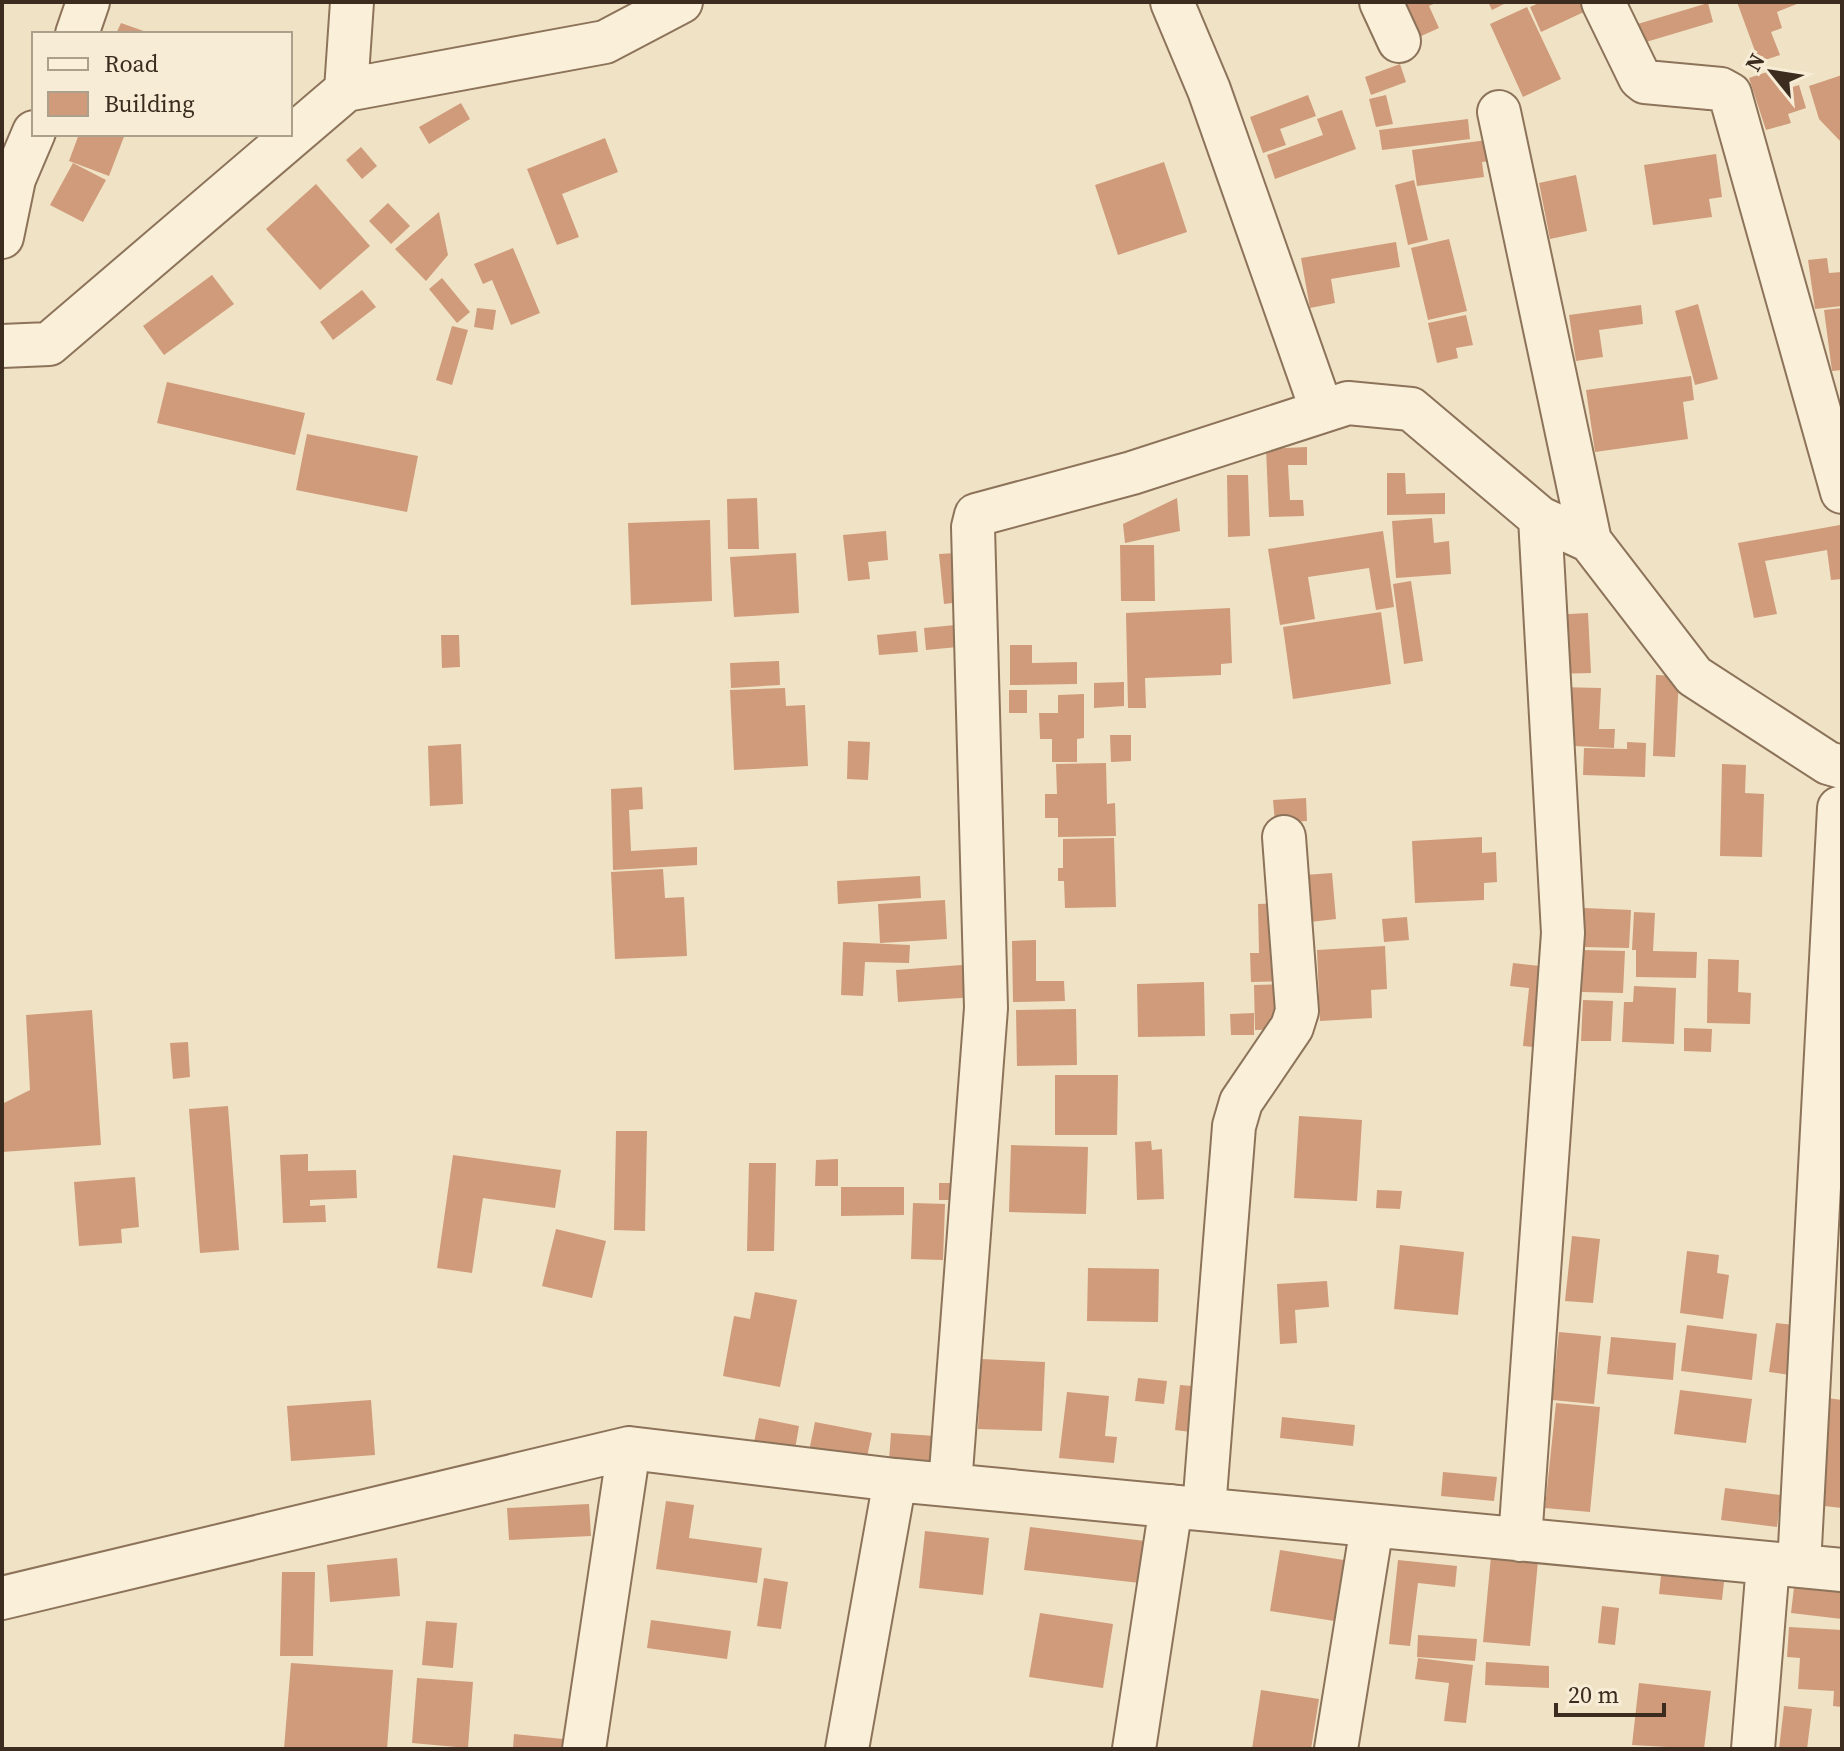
<svg xmlns="http://www.w3.org/2000/svg" width="1844" height="1751" font-family="'Source Serif 4',serif">
	<rect width="100%" height="100%" fill="#f0e2c5"/>
	<path fill="#cf9b7a" d="M1402 2H1438L1429 6 1439 28 1419 37Z
		M1488 2H1508L1492 10Z
		M1541 2H1582L1586 11 1541 32 1530 7Z
		M1737 2H1802L1777 12 1782 28 1771 32 1780 55 1759 62Z
		M1708 3 1713 22 1636 45 1631 26Z
		M1527 7 1561 79 1523 97 1490 24Z
		M121 23 152 34H116Z
		M1400 64 1406 82 1371 95 1365 77Z
		M1773 70 1780 91 1799 85 1806 108 1788 114 1791 123 1766 130 1749 78Z
		M1842 75V143L1819 119 1809 86Z
		M1308 95 1316 116 1280 129 1286 145 1263 153 1250 117Z
		M1386 95 1393 124 1376 127 1369 99Z
		M461 103 470 119 429 144 419 127Z
		M1342 110 1356 149 1275 179 1267 155 1323 135 1317 119Z
		M1468 119 1470 139 1382 150 1379 130Z
		M79 134H125L109 176 69 161Z
		M605 138 618 172 562 194 579 237 557 245 527 169Z
		M1487 140 1490 161 1482 162 1484 177 1417 186 1412 150Z
		M361 147 377 166 362 179 346 160Z
		M1716 154 1722 197 1709 199 1712 217 1653 225 1644 165Z
		M1164 162 1187 232 1118 255 1095 185Z
		M73 163 106 180 83 222 50 205Z
		M1576 175 1587 231 1550 239 1539 183Z
		M1414 180 1428 240 1408 245 1395 185Z
		M316 184 370 246 320 290 266 229Z
		M388 203 410 226 391 244 369 221Z
		M439 212 448 255 426 281 395 249Z
		M1449 239 1467 311 1428 320 1411 248Z
		M1396 242 1400 267 1331 279 1335 303 1310 308 1301 258Z
		M513 248 540 313 511 325 492 280 483 284 474 264Z
		M1827 258 1829 273 1842 272V306L1815 309 1808 260Z
		M212 275 234 304 164 355 143 326Z
		M442 278 470 312 457 323 429 289Z
		M362 290 376 307 333 340 320 322Z
		M1698 304 1718 379 1695 385 1675 311Z
		M1641 305 1643 324 1599 330 1603 357 1576 361 1569 315Z
		M477 308 496 310 493 330 474 327Z
		M1842 308V370L1832 371 1824 310Z
		M1466 315 1473 345 1456 348 1458 358 1437 363 1428 323Z
		M452 326 468 330 452 385 436 380Z
		M1691 376 1694 400 1683 402 1688 439 1595 452 1586 390Z
		M167 382 305 413 295 455 157 423Z
		M307 434 418 456 407 512 296 490Z
		M1307 447V465H1288L1290 500H1303L1304 516 1269 517 1266 449Z
		M1387 473H1405L1406 494 1445 493V514L1387 515Z
		M1227 475H1248L1250 536 1228 537Z
		M757 498 759 549H728L727 499Z
		M1177 498 1180 531 1125 543 1123 524Z
		M1432 518 1434 543 1449 541 1451 574 1396 578 1392 521Z
		M710 520 712 601 631 605 628 523Z
		M1840 525 1842 579 1831 580 1827 550 1765 561 1777 614 1754 618 1738 543Z
		M886 531 888 560 868 562 870 579 848 581 843 535Z
		M1383 531 1394 607 1376 610 1369 568 1308 577 1315 619 1280 625 1268 549Z
		M1120 545H1154L1155 601H1121Z
		M796 553 799 613 734 617 730 557Z
		M957 553 961 602 944 604 939 554Z
		M1411 581 1423 661 1404 664 1393 584Z
		M1230 608 1232 663 1221 664V675L1145 678 1146 708H1128L1126 613Z
		M1381 612 1391 684 1293 699 1283 627Z
		M1588 613 1591 673 1554 674 1551 615Z
		M966 624 968 646 926 650 924 628Z
		M916 631 918 652 879 655 877 635Z
		M441 635H459L460 667 442 668Z
		M1010 645H1032V663L1077 662V684L1010 685Z
		M779 661 780 685 731 688 730 663Z
		M1656 675 1679 676 1675 757 1653 756Z
		M1124 682V706L1094 708V683Z
		M1558 687 1601 688 1599 729H1615L1614 748 1555 745Z
		M785 688 786 706 805 705 808 766 734 770 730 690Z
		M1009 690H1027V713H1009Z
		M1084 694V738L1077 739V762H1052V739H1040L1039 713H1058V695Z
		M1110 735H1131V761L1111 762Z
		M848 741 870 742 868 780 847 779Z
		M1627 742 1646 743 1645 777 1583 775 1584 748 1627 749Z
		M461 744 463 804 430 806 428 746Z
		M1106 763 1107 804 1115 803 1116 836 1058 837V818H1045V794H1057L1056 764Z
		M1722 764 1746 765 1745 793 1764 794 1762 857 1720 856Z
		M642 787 643 809 629 810 631 851 697 847V865L613 870 611 789Z
		M1306 798 1307 821 1275 823 1273 800Z
		M1482 837V853L1496 852 1497 882 1484 883V900L1415 903 1412 841Z
		M1114 838 1116 907 1065 908 1064 881H1058V868H1063V839Z
		M663 869 665 898 684 897 687 956 615 959 611 872Z
		M1332 873 1336 919 1310 922 1305 875Z
		M920 876 921 898 838 904 837 881Z
		M945 900 947 939 880 943 878 904Z
		M1288 903 1289 981 1251 982 1250 953H1259L1258 904Z
		M1584 908 1631 910 1629 948 1583 947Z
		M1634 912 1655 913 1653 951 1697 952 1696 978 1636 977V950H1632Z
		M1407 917 1409 940 1384 942 1382 919Z
		M1036 940V981H1064L1065 1001 1013 1002 1012 941Z
		M843 942 910 945 909 963 865 962 863 996 841 995Z
		M1385 946 1387 989 1371 990 1372 1018 1320 1021 1317 950Z
		M1583 950 1625 951 1623 993 1582 992Z
		M1708 959 1739 960 1738 992 1751 993 1750 1024 1707 1023Z
		M1513 963 1558 968 1550 1049 1523 1046 1529 988 1510 986Z
		M975 964 976 997 898 1002 896 970Z
		M1204 982 1205 1036 1138 1037 1137 984Z
		M1285 984V1029L1255 1030 1254 985Z
		M1634 986 1676 988 1674 1044 1622 1042 1624 1002H1633Z
		M1583 1000 1613 1001 1611 1041H1581Z
		M1076 1009 1077 1065 1017 1066 1016 1010Z
		M92 1010 101 1145 2 1152V1104L30 1090 26 1015Z
		M1254 1013V1035H1231L1230 1014Z
		M1684 1028 1712 1029 1711 1052 1684 1051Z
		M188 1042 190 1077 173 1079 170 1043Z
		M1055 1075H1118L1117 1135H1055Z
		M228 1106 239 1250 200 1253 189 1109Z
		M1299 1116 1362 1120 1357 1201 1294 1198Z
		M616 1131H647L645 1231 614 1230Z
		M1151 1141 1152 1150 1162 1149 1164 1199 1137 1200 1135 1142Z
		M1011 1145 1088 1147 1086 1214 1009 1212Z
		M308 1154V1171L356 1170 357 1198 310 1200V1206L325 1205 326 1222 283 1223 280 1155Z
		M453 1155 561 1170 555 1208 483 1198 472 1273 437 1268Z
		M838 1159V1186H815L816 1160Z
		M749 1163H776L774 1251H747Z
		M135 1177 139 1227 121 1229 122 1243 79 1246 74 1182Z
		M939 1183H965V1200H939Z
		M841 1187H904V1215L841 1216Z
		M1377 1190 1402 1191 1400 1209 1376 1208Z
		M913 1203 945 1204 943 1260 911 1259Z
		M556 1229 606 1241 592 1298 542 1286Z
		M1572 1236 1600 1239 1593 1303 1565 1301Z
		M1400 1245 1464 1252 1458 1315 1394 1309Z
		M1687 1251 1719 1255 1717 1273 1729 1275 1723 1319 1680 1313Z
		M1088 1268 1159 1269 1158 1322 1087 1321Z
		M1327 1281 1329 1307 1295 1310 1297 1343 1280 1344 1277 1284Z
		M755 1292 797 1300 780 1387 723 1376 734 1316 750 1319Z
		M1776 1323 1804 1326 1797 1376 1769 1372Z
		M1687 1325 1757 1334 1752 1380 1681 1371Z
		M1559 1332 1601 1336 1594 1404 1552 1400Z
		M1611 1337 1676 1343 1673 1380 1607 1374Z
		M981 1359 1045 1362 1042 1431 978 1429Z
		M1138 1378 1167 1381 1164 1404 1135 1401Z
		M1180 1385 1204 1387 1198 1433 1175 1430Z
		M1680 1390 1752 1399 1746 1443 1674 1434Z
		M1067 1392 1109 1396 1105 1436 1117 1437 1114 1463 1059 1458Z
		M1827 1398 1842 1400V1508L1815 1505Z
		M371 1400 375 1455 291 1461 287 1406Z
		M1556 1403 1600 1407 1590 1512 1545 1508Z
		M1282 1417 1355 1425 1353 1446 1280 1438Z
		M759 1418 799 1426 794 1455 753 1447Z
		M815 1422 872 1433 865 1467 808 1456Z
		M891 1433 935 1436 933 1463 889 1460Z
		M1443 1472 1497 1477 1494 1501 1441 1496Z
		M1725 1488 1781 1495 1777 1527 1721 1520Z
		M666 1501 694 1505 689 1538 762 1548 757 1583 656 1569Z
		M589 1504 591 1536 509 1540 507 1508Z
		M1030 1527 1145 1541 1140 1583 1024 1570Z
		M925 1531 989 1538 983 1595 919 1588Z
		M1280 1550 1350 1561 1341 1622 1270 1611Z
		M1491 1556 1538 1561 1530 1646 1483 1642Z
		M397 1558 400 1596 330 1602 327 1565Z
		M1398 1560 1457 1566 1455 1587 1418 1583 1410 1646 1389 1644Z
		M282 1572H315L313 1656H280Z
		M1661 1575 1724 1582 1722 1600 1659 1594Z
		M764 1578 788 1582 781 1629 757 1626Z
		M1795 1579 1842 1585V1619L1791 1613Z
		M1602 1606 1619 1608 1615 1645 1598 1643Z
		M1040 1613 1113 1624 1103 1688 1029 1677Z
		M651 1620 731 1631 727 1659 647 1648Z
		M426 1621 457 1623 453 1668 422 1665Z
		M1789 1627 1842 1630V1707L1833 1706 1834 1691 1798 1689 1800 1658 1787 1657Z
		M1418 1635 1477 1639 1475 1661 1417 1657Z
		M1418 1658 1473 1665 1466 1723 1444 1721 1449 1683 1415 1679Z
		M1486 1662 1549 1666V1688L1485 1685Z
		M291 1663 393 1670 387 1749H284Z
		M417 1678 473 1682 468 1748 412 1743Z
		M1639 1683 1711 1691 1704 1749 1632 1745Z
		M1261 1690 1319 1699 1311 1749H1252Z
		M1784 1706 1812 1709 1807 1749H1779Z
		M514 1734 573 1740 572 1749H513Z"/>
	<g fill="none" stroke-linecap="round" stroke-linejoin="round">
		<defs>
			<path id="minor" d="M1172 2 1209 90 1322 411
				M1381 2 1399 41
				M1603 2 1640 78 1645 82 1721 89 1730 94 1842 492
				M77 34 88 2
				M346 90 352 2
				M1499 112 1590 541
				M2 237 14 179 34 132
				M2 346 49 344 346 90 605 42 681 2
				M950 1485 986 1008 973 527 976 515 1132 473 1348 403 1411 409 1540 518 1590 541 1694 676 1828 763 1842 767
				M1204 1509 1234 1126 1241 1102 1292 1027 1297 1011 1284 837
				M1520 1540 1563 933 1540 518
				M1799 1566 1839 808
				M2 1598 629 1448 895 1480 1842 1570
				M584 1749 629 1448
				M847 1749 895 1480
				M1134 1749 1171 1506
				M1336 1749 1372 1526
				M1753 1749 1768 1564"/>
		</defs>
		<use href="#minor" stroke="#8c735a" stroke-width="46"/>
		<use href="#minor" stroke="#faefd9" stroke-width="42"/>
	</g>
	<rect width="1844" height="1751" fill="none" stroke="#3b2c1f" stroke-width="8"/>
	<rect x="32" y="32" width="260" height="104" fill="#f7ecd5" stroke="#ac9f8c" stroke-width="2"/>
	<rect x="48" y="58" width="40" height="12" fill="#faefd9" stroke="#ac9f8c" stroke-width="2"/>
	<text x="104" y="72" font-size="24" fill="#3b2c1f">Road</text>
	<rect x="48" y="92" width="40" height="24" fill="#cf9b7a" stroke="#ac9f8c" stroke-width="2"/>
	<text x="104" y="112" font-size="24" fill="#3b2c1f">Building</text>
	<g transform="translate(1772 72) rotate(300)" stroke="#f7ecd5" stroke-width="6" paint-order="stroke">
	<path d="M0-6L14 30L0 20L-14 30Z" fill="#3b2c1f"/>
	<text y="-12" font-size="22" font-weight="bold" text-anchor="middle" fill="#3b2c1f">N</text>
	</g>
	<path d="M1556 1703v12h108v-12" fill="none" stroke="#3b2c1f" stroke-width="4"/>
	<text x="1568" y="1703" font-size="24" fill="#3b2c1f" stroke="#f7ecd5" stroke-width="6" paint-order="stroke">20 m</text>
</svg>
